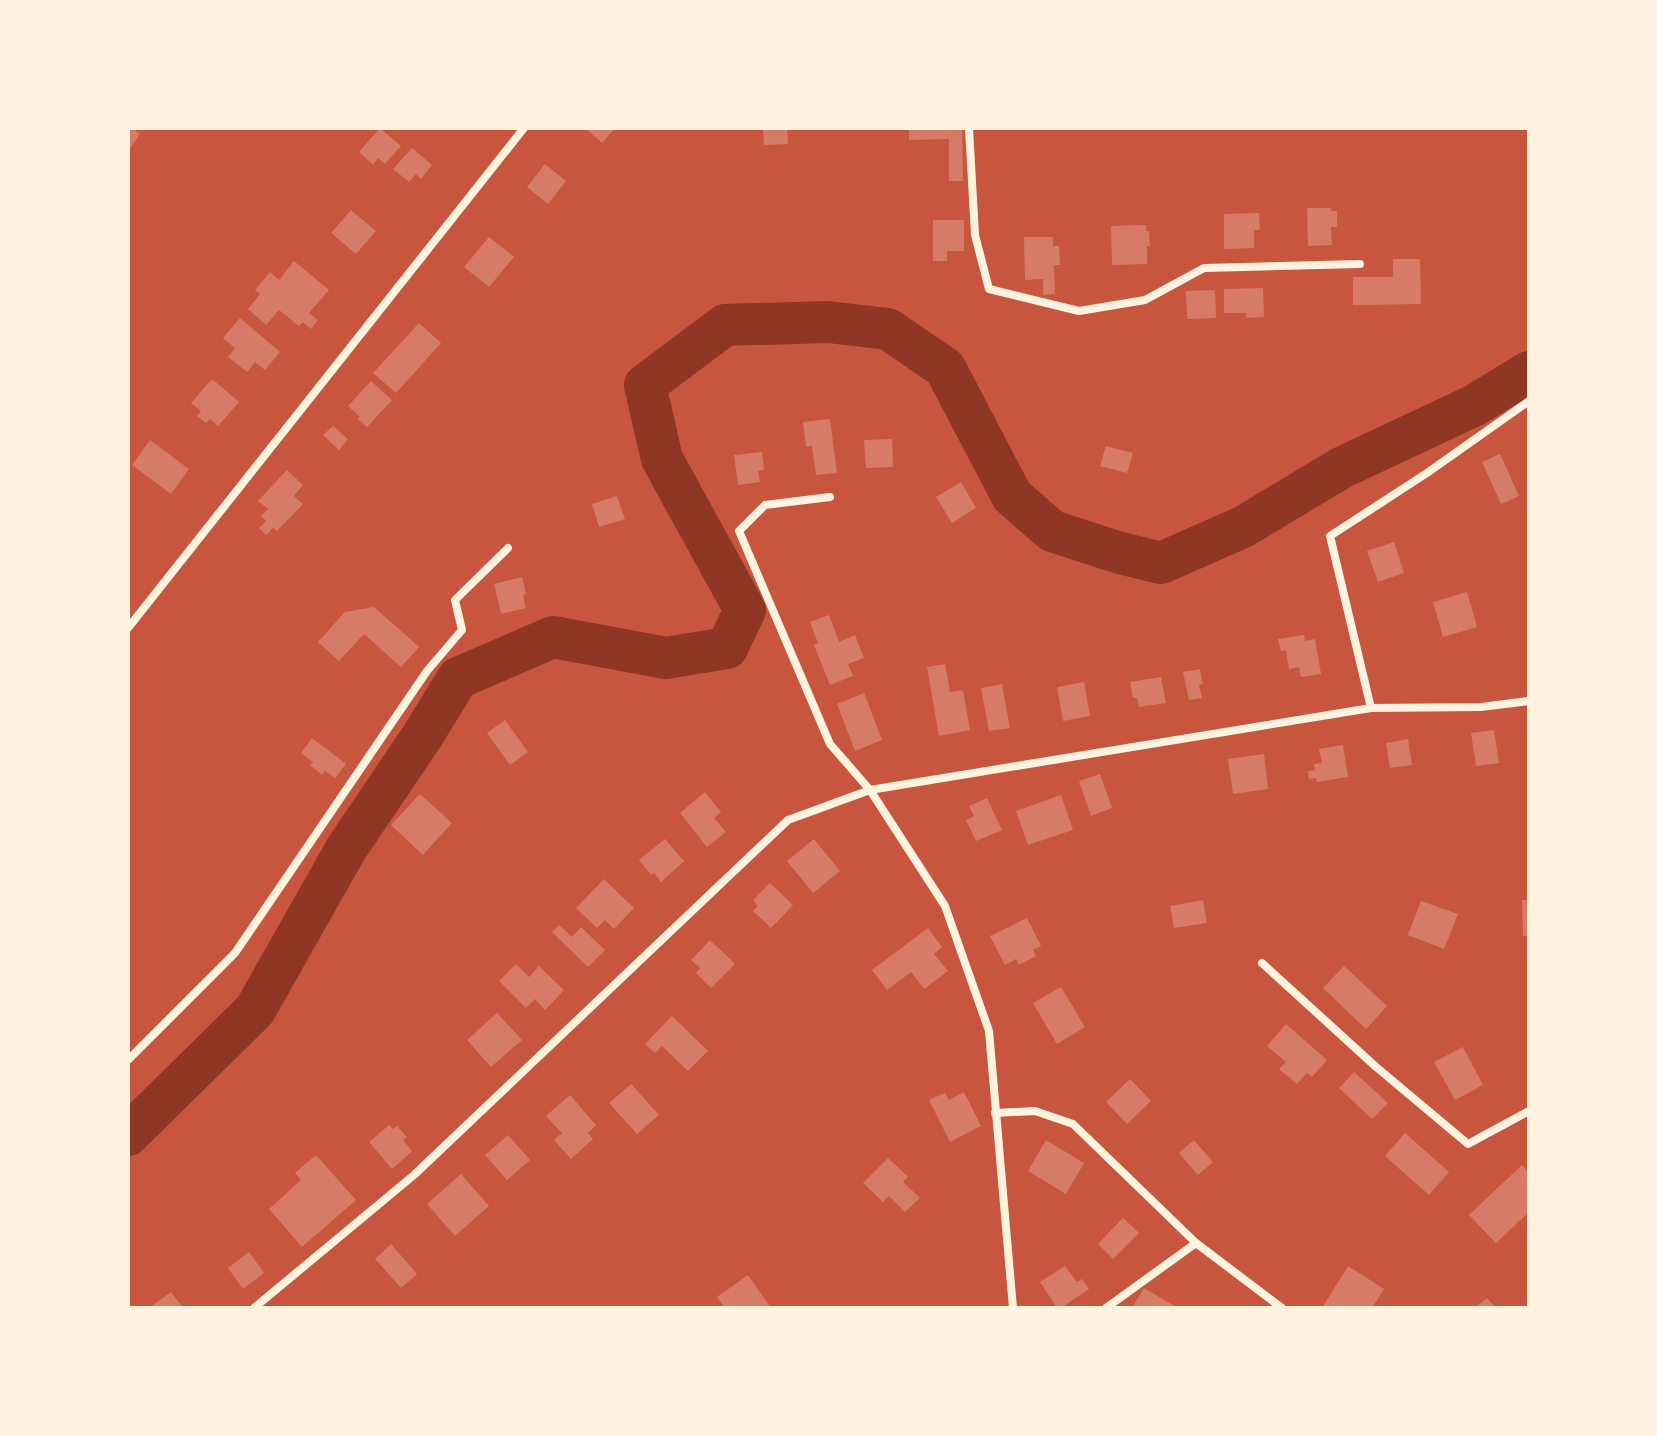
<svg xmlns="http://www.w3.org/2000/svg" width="1657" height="1436" font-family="'Noto Sans',sans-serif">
	<rect width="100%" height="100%" fill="#c8553d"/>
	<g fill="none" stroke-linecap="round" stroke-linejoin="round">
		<path stroke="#8f3625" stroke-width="42" d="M128 1135 255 1010 346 849 423 735 458 678 553 637 666 658 727 648 745 610 662 459 645 385 725 325 828 322 888 329 945 368 1012 496 1052 531 1120 553 1161 563 1243 527 1341 468 1475 405 1529 372"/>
	</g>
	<path fill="#d67c66" d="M128 128H132L140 134 128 151Z
		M380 128 401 146 385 164 378 158 373 165 359 152Z
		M585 128H615L602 143Z
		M763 128H787L788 144 764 145Z
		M909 128H962L963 181H949V139L909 140Z
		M412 148 432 165 421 179 416 174 409 182 393 169Z
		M545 164 566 181 548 204 527 187Z
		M1307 208H1331V211H1337V227H1331L1332 245 1308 246Z
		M351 210 376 231 356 254 331 233Z
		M1259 213 1260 230H1254V248L1224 249V214Z
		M933 220H964V251H947V261H933Z
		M1146 225V231H1149L1150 246H1147V264L1112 265 1111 226Z
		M489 237 514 257 489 287 464 267Z
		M1024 237H1053V246H1059L1060 265H1054L1055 294 1043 295V279L1025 280Z
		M1393 259H1420L1421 304 1353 305V277H1393Z
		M294 261 329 290 309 313 318 320 311 329 303 322 299 326 279 310 266 325 248 309 260 294 255 290 270 272 279 280Z
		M1263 288 1264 317 1246 318V313H1224V289Z
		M1215 290 1216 318 1187 319 1186 291Z
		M240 318 280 352 265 370 255 362 247 372 228 357 235 348 223 338Z
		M419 323 441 343 396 393 373 373Z
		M212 379 239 402 218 426 210 419 206 423 197 416 201 411 191 403Z
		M371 381 392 400 367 427 358 419 360 417 348 406Z
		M830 419 837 473 816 475 812 446 806 447 803 422Z
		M333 426 348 439 339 450 323 435Z
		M892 439 893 467 866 468 864 440Z
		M150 440 189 469 171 494 132 465Z
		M1106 446 1133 453 1127 473 1100 466Z
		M762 452 764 470 758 471 760 482 738 485 734 455Z
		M1500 454 1519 496 1501 504 1482 462Z
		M287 470 303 485 294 496 303 504 277 531 273 528 266 535 259 528 266 521 261 516 268 509 258 501Z
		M961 482 976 508 952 523 936 497Z
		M617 496 625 519 599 527 592 504Z
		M1394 542 1404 573 1378 582 1367 551Z
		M522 577 526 594 523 595 526 608 501 614 494 584Z
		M1467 592 1477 627 1443 637 1433 602Z
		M374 607 419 647 401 667 364 634 339 661 318 642 345 612Z
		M829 615 839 642 855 635 864 658 848 664 853 676 830 685 814 645 818 643 810 622Z
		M1304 635 1305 641 1315 639 1321 674 1301 677 1299 667 1289 669 1286 650 1281 651 1278 639Z
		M945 664 950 692 963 690 970 730 939 736 927 667Z
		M1200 669 1203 684 1199 685 1202 698 1189 700 1183 672Z
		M1161 677 1166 703 1139 707 1137 698H1133L1130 682Z
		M1084 682 1090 716 1063 721 1057 687Z
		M1002 684 1010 728 989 731 981 688Z
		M864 693 882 740 855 751 837 704Z
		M505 720 528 752 510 765 487 733Z
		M1494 730 1499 763 1476 766 1471 733Z
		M312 738 346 764 335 778 325 771 322 775 310 765 313 762 301 753Z
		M1408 739 1412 765 1390 768 1386 743Z
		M1343 745 1348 777 1317 782 1316 778 1309 779 1308 771 1315 770 1314 764 1322 763 1319 749Z
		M1264 754 1268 789 1233 794 1228 759Z
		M1100 774 1112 808 1091 816 1079 781Z
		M705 792 721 812 714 818 726 832 707 847 680 813Z
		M420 794 452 823 423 855 391 825Z
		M1061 795 1073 830 1028 845 1016 811Z
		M987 798 1002 830 976 841 966 820 974 816 969 806Z
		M665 839 684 861 661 882 654 873 651 875 639 860Z
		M814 839 840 871 813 893 787 861Z
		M604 879 634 908 614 929 605 920 597 928 576 908Z
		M770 883 793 905 771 928 753 911 758 906 753 900Z
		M1203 900 1207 923 1174 928 1170 906Z
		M1522 900H1529V936H1523Z
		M1421 901 1458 914 1444 949 1408 935Z
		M1027 918 1041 946 1033 950 1036 956 1019 965 1016 959 1005 965 990 936Z
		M559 925 572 937 581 927 605 950 588 967 552 932Z
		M928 928 942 947 934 954 948 971 924 989 911 972 887 990 872 970Z
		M710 940 735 964 711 988 696 973 700 968 691 960Z
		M516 964 529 977 539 966 564 990 545 1010 535 999 526 1008 499 981Z
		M1344 966 1387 1006 1366 1029 1323 988Z
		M1061 987 1085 1027 1057 1044 1033 1003Z
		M497 1013 522 1040 491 1067 467 1040Z
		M672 1016 708 1051 688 1071 662 1046 655 1053 645 1044Z
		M1286 1024 1327 1060 1312 1077 1307 1073 1297 1084 1279 1069 1286 1062 1267 1046Z
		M1463 1047 1483 1085 1455 1100 1434 1062Z
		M1354 1072 1388 1103 1372 1119 1339 1088Z
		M1130 1079 1151 1101 1127 1124 1106 1102Z
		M631 1084 659 1115 637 1134 609 1103Z
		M964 1092 981 1126 950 1142 929 1100 945 1093 949 1100Z
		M570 1095 596 1125 588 1133 593 1139 571 1159 554 1140 562 1133 546 1116Z
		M389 1125 393 1129 397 1126 407 1137 403 1140 412 1151 392 1169 369 1142Z
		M1405 1133 1449 1172 1429 1195 1385 1156Z
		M508 1135 530 1160 507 1180 485 1155Z
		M1046 1140 1084 1163 1066 1194 1028 1171Z
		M1194 1140 1213 1162 1198 1175 1179 1153Z
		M316 1155 356 1200 302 1247 269 1209 301 1180 295 1173Z
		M888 1158 908 1177 903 1182 920 1198 905 1212 889 1196 883 1202 863 1183Z
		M1522 1165 1529 1173V1212L1496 1243 1469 1215Z
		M461 1174 489 1206 455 1236 427 1204Z
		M1123 1218 1139 1233 1113 1259 1098 1244Z
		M391 1244 417 1274 401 1288 375 1259Z
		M249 1252 264 1273 243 1289 228 1268Z
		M1065 1266 1077 1282 1082 1279 1089 1289 1061 1308H1057L1040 1282Z
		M1348 1266 1384 1289 1372 1308H1322Z
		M748 1275 771 1308H725L717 1297Z
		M1144 1288 1178 1308H1132Z
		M171 1292 183 1308H149Z
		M1487 1298 1496 1308H1475Z"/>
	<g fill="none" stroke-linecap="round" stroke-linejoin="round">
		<path stroke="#fff3e0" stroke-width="8" d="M969 128 975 235 989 289 1079 311 1145 300 1204 268 1360 264
			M830 497 765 505 739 531 830 744 870 790 945 906 989 1031 1013 1308
			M128 628 524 128
			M1371 708 1330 536 1427 473 1529 401
			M1262 963 1375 1066 1468 1144 1529 1111
			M128 1060 235 953 427 671 462 630 455 600 508 548
			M995 1113 1035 1111 1073 1124 1196 1243 1282 1308
			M254 1308 414 1175 788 820 870 790 1371 708 1481 707 1529 701
			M1106 1308 1196 1243"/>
	</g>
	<rect width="1657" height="1436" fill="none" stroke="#fff3e0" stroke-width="260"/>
</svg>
